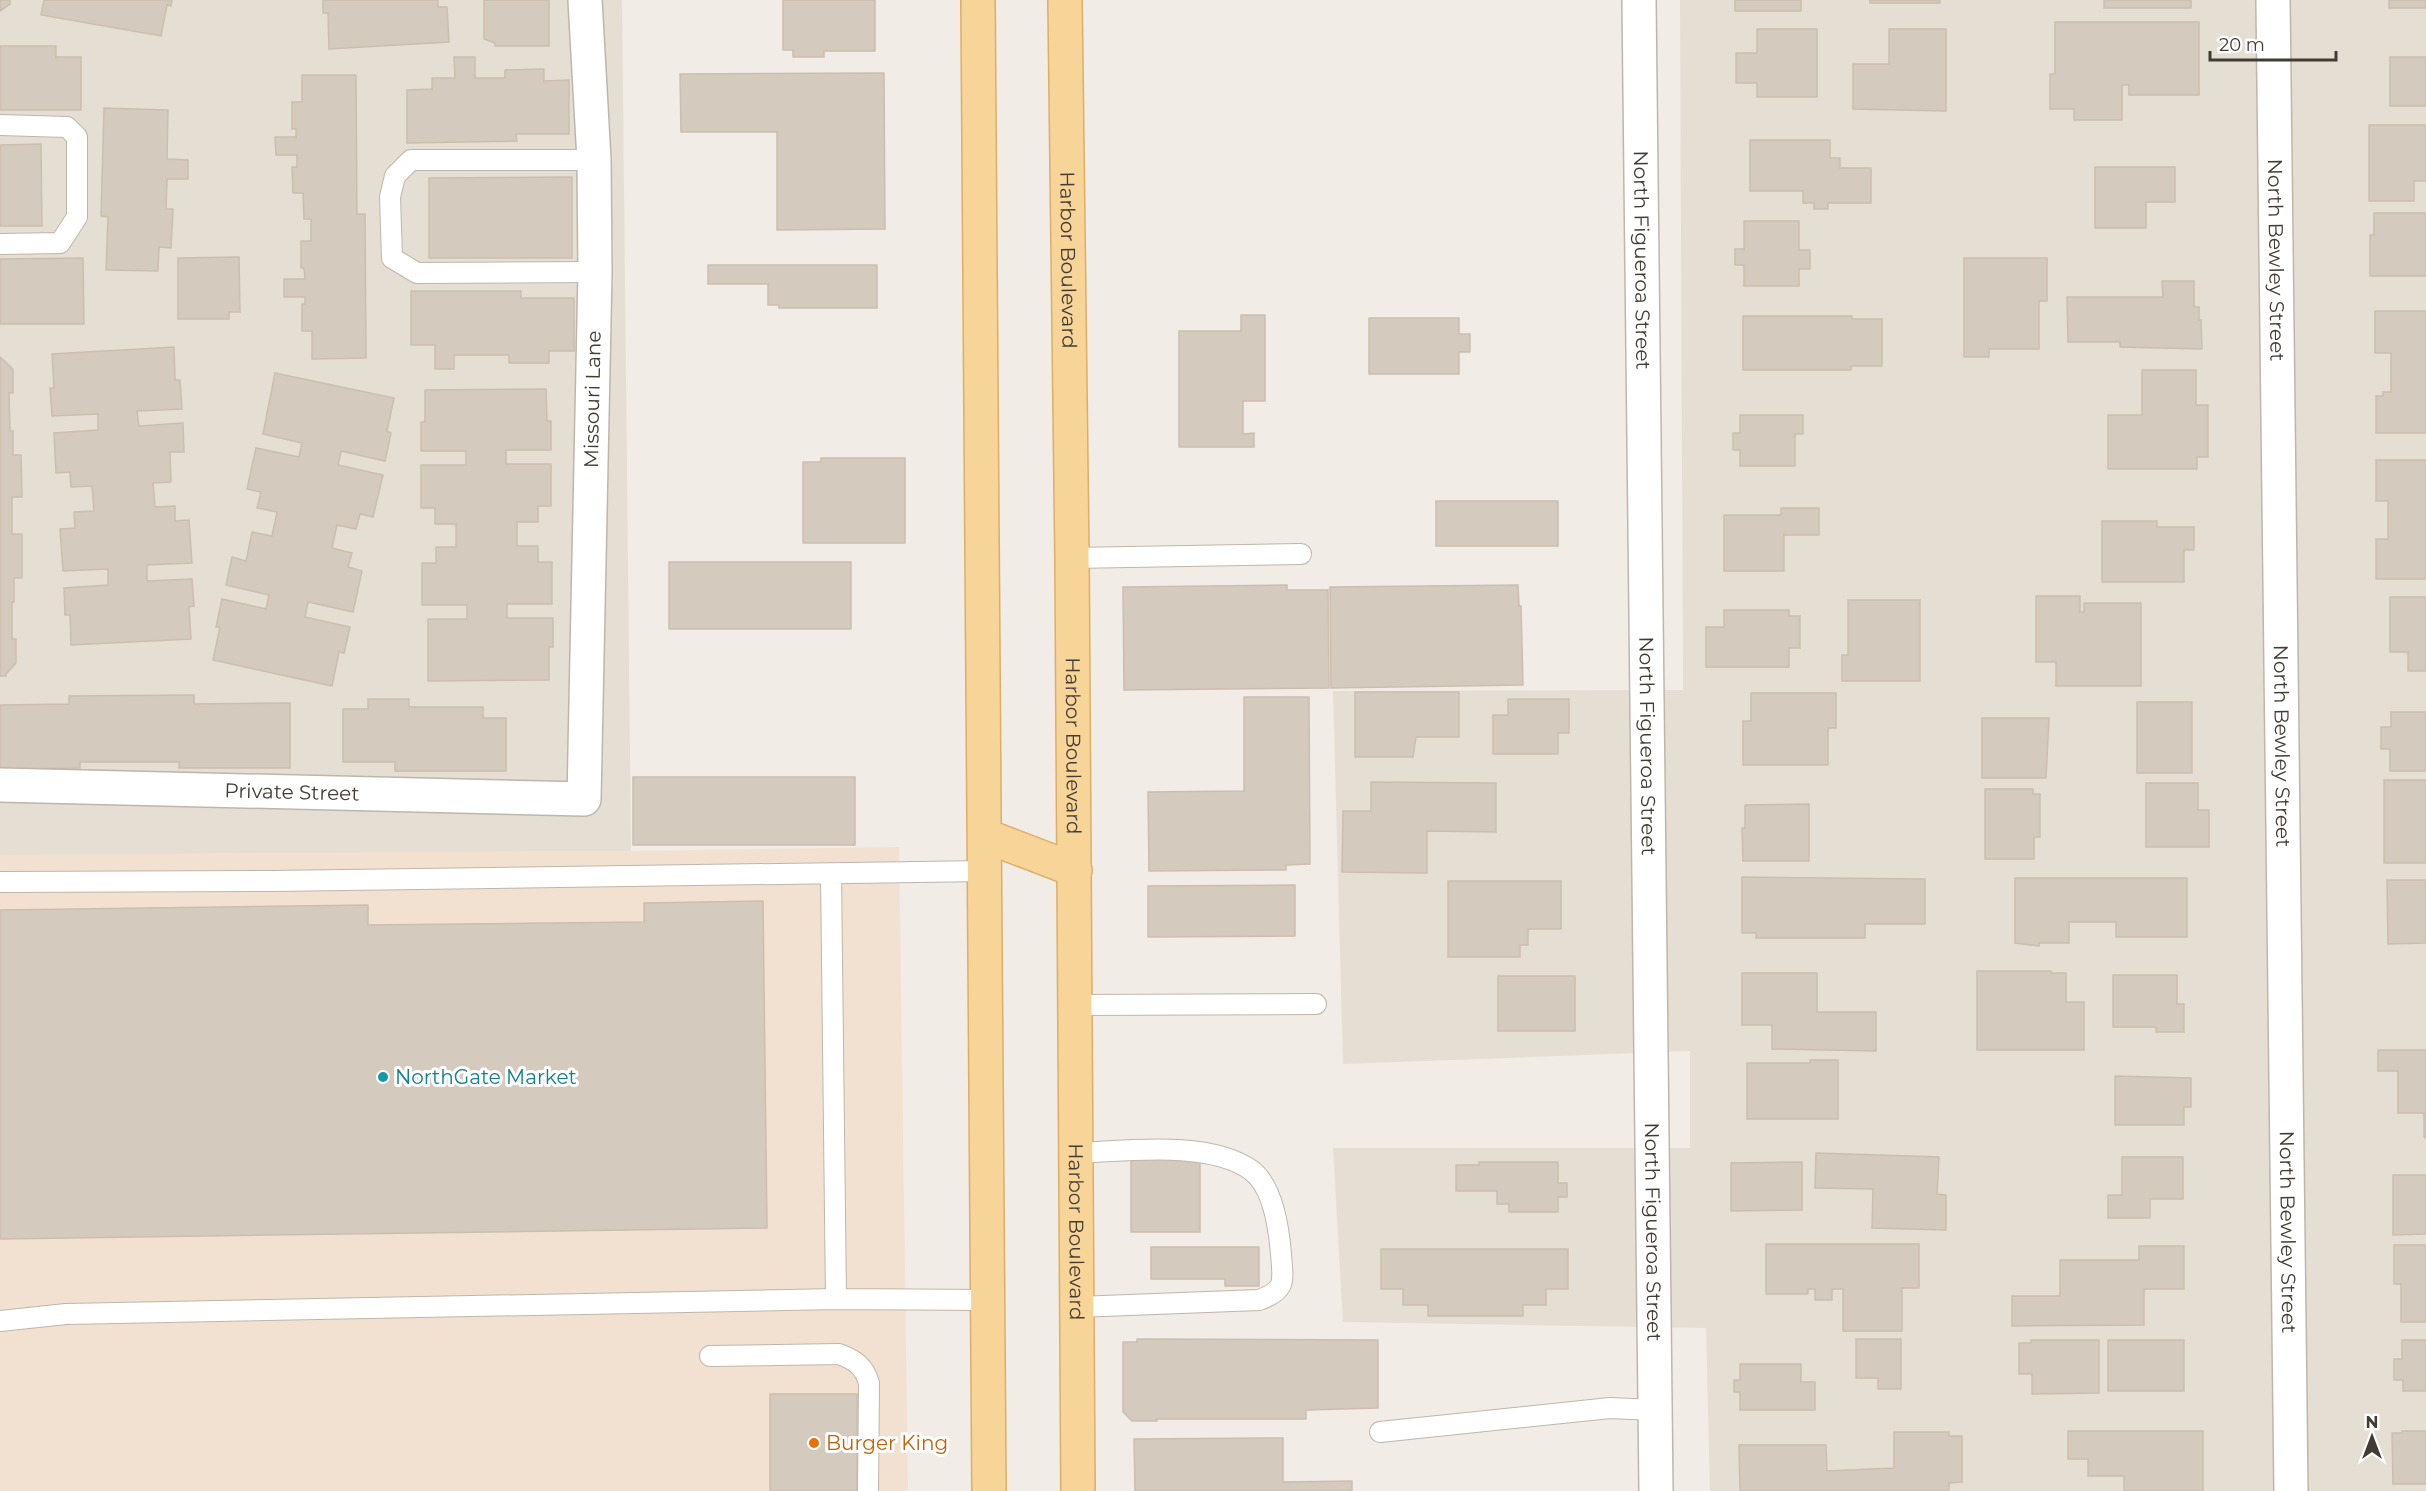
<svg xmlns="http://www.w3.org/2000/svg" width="2426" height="1491" font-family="Montserrat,sans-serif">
	<rect width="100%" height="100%" fill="#f1ece5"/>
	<path fill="#e5ded3" d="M0 0H622L631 851 0 855Z
		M1680 0H2426V1491H1710L1706 1328 1343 1322 1333 1148H1690V1051L1343 1064 1333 691 1683 690Z"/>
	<path fill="#f2e1d1" d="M899 847 908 1491H0V855L631 851Z"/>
	<path fill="#d5cabe" stroke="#ccbeaf" stroke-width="1.5" d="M0 0H10V4L0 11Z
		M44 0H172L171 6 167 5 161 36 41 15Z
		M323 0H438V7H447L449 42 329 49 328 13H323Z
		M484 0H549V46H495V43L484 39Z
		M783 0H875V51H824V57H793V50H783Z
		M1735 0H1801V11H1735Z
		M1870 0H1940V3H1870Z
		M2104 0H2191V8H2104Z
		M2389 0H2426V8H2389Z
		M2055 22H2199V95H2129V85H2122V120H2074V109H2050V74H2055Z
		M1757 29H1817V97H1757V83H1736V53H1757Z
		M1889 29H1946V111L1853 109V64H1889Z
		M0 46H56V57H81V110H0Z
		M454 57H475V78H505V70L544 69V81L569 80V134H516L517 141 407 143V90L432 89V78H455Z
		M2390 57H2426V106H2390Z
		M884 73 885 229 777 230V132H681L680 74Z
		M302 75H356L357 214H365L366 358 312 359V331H302V304H305V297H284V279H305L304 268H301V241H311V219H304L303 193H293L292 167H297V155H276L275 137H296V129H292V102H302Z
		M104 108 168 110 167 159 188 160V179H167L166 209H173L171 248 159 247 158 271 106 270 108 217 101 216Z
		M2369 125H2426V181H2414V201H2369Z
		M1750 140H1830V158H1840V168H1871V203H1828V209H1814V203H1803V191H1750Z
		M41 144 42 226H0V145Z
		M2095 167H2175V202H2146V228H2095Z
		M572 177V258H429V178Z
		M2374 213H2426V276H2370V235H2374Z
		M1744 221H1799V250H1810V269H1799V286H1744V265H1735V249H1744Z
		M239 257 240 312H229V319H178V258Z
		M83 258 84 324H0V259Z
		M1964 258H2047V301H2039V349H1989V357H1964Z
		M708 265H877V308H779V305H768V284H708Z
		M2162 281H2194V307H2199V320H2201L2202 349 2120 347V342H2068L2067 297H2163Z
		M411 291H521V298H574V351H549V363H509V355H454V369H435V345H411Z
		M2375 311H2426V433H2376V396H2383V392H2391V353H2375Z
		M1241 315H1265V401H1243V434L1254 433V447H1179V331H1241Z
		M1743 316H1852V319H1882V366H1851V370H1743Z
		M1369 318H1459V334H1470V352H1459V374H1369Z
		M174 347 175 380H180L182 409 137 411 139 426 183 423 184 452H170L171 482 153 483 155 507 175 506V521L189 520 192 563 147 565V581L192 579 194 606 189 607 191 639 71 645 70 615H65L64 588 108 585V569L63 571 60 529 75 528 74 512 94 511 92 486 71 487 70 472 56 473 54 433 98 430V414L52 416 50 388H54L52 354Z
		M0 357 13 369V393H9L10 431H13V455H21L22 497H12V534H22V578H14V602H12V639H16V663L6 674V676H0Z
		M2142 370H2196V405H2208V457H2197V469H2108V415H2142Z
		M275 373 394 398 387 431 391 433 385 461 341 451 338 465 383 475 373 517 360 514 356 529 337 525 332 548 352 553 348 567 362 571 353 612 308 602 305 617 350 627 344 653 339 652 332 686 213 660 220 627H216L222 599 266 609 269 595 226 585 232 557 246 561 252 532 272 536 277 512 257 508 261 492 247 489 256 448 299 457 302 443 263 434Z
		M546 389 547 421H551V450H506V464H551V506H538V522H517V546H538V562H552V604H507V618H553V647H549V680L428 681V619H467V605H422V563H436V547H456V524H435V508H421V465H466V451H421V422H425V390Z
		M1740 415H1803V434H1795V466H1740V450H1733V433H1740Z
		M821 458H905V543H803V462H821Z
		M2376 460H2426V579H2376V539H2388V501H2376Z
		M1436 501H1558V546H1436Z
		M1781 508H1819V535H1784V571H1724V515H1781Z
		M2102 521H2157V527H2194V550H2184V582H2102Z
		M669 562H851V629H669Z
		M1287 585V590H1328L1329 688 1124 690 1123 587Z
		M1518 585 1519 606H1521L1523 685 1331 688 1330 587Z
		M2036 596H2080V612H2084V603H2141V686H2056V662H2036Z
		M2390 597H2426V671H2408V652H2390Z
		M1848 600H1920V681H1842V655H1848Z
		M1724 610H1789V616H1800V648H1789V667H1706V627H1724Z
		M1355 692H1459V737H1416L1413 757H1355Z
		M1751 693H1836V728H1828V765H1743V721H1751Z
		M194 695V704L290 703V768H179V762H80V768L0 769V705L69 704V696Z
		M1244 697H1309L1310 864 1286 865V870L1149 871 1148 792 1244 791Z
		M368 699H409V707H483V718H506V771H395V762H343V709H368Z
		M1508 699H1569V733H1558V754H1493V715H1508Z
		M2137 702H2192V773H2137Z
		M2391 712H2426V771H2390V749H2381V727H2391Z
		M1982 718H2049L2046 778H1982Z
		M633 777H855V845H633Z
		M2384 780H2426V863H2384Z
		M1371 782 1496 783V832L1427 831V873L1342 872 1343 811H1371Z
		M2146 783H2198V810H2209V847H2146Z
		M1985 789H2033V794H2040V837H2034V859H1985Z
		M1809 804V861H1743L1742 828H1745V805Z
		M1742 877 1925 879V924H1865V938H1756V933H1742Z
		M2015 878H2187V937H2116V922H2069V943H2039V946L2015 943Z
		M2387 880H2426V943L2388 944Z
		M1448 881H1561V929H1528V945H1520V957H1448Z
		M1295 885V936L1148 937V886Z
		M763 901 767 1228 0 1239V910L368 905V925L644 922V903Z
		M1977 971H2051V973H2066V1002H2084V1050H1977Z
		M1742 973H1817V1012H1876V1051L1772 1049V1025H1742Z
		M2113 975H2177V1004H2184V1032H2156V1027H2113Z
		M1498 976H1575V1031H1498Z
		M2378 1050H2426V1138L2424 1137V1113H2398V1071H2378Z
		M1810 1060H1838V1119H1747V1063H1810Z
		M2115 1076 2191 1078V1107H2184V1125H2115Z
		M1816 1153 1939 1157 1937 1194 1946 1195V1230L1872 1228 1873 1189 1815 1188Z
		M2122 1157H2183V1199H2150V1218H2108V1195H2122Z
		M1131 1158H1200V1232H1131Z
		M1479 1162H1558V1183H1567V1197H1558V1212H1509V1204H1497V1191H1456V1165H1479Z
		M1802 1162V1210L1731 1211V1163Z
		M2393 1175H2426V1234L2393 1235Z
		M1766 1244H1919V1288H1902V1331H1843V1289H1832V1300H1815V1289H1808V1294H1766Z
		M2394 1245H2426V1322H2401V1284H2394Z
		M2139 1246H2184V1289H2144V1325L2012 1326V1296H2060V1260H2139Z
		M1151 1247H1259V1286H1225V1279H1151Z
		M1381 1249H1568V1289H1546V1305H1523V1316H1428V1305H1403V1289H1381Z
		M1137 1339 1378 1340V1408L1306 1410V1419H1157V1421H1132L1123 1412V1342H1137Z
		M1856 1339H1901V1389H1878V1378H1856Z
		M2031 1340H2099V1393L2032 1394V1374H2019V1343H2031Z
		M2108 1340H2184V1391H2108Z
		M2402 1340H2426V1391H2403V1380H2394V1359H2402Z
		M1740 1364H1801V1382H1815V1410H1740V1392H1734V1380H1740Z
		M770 1394H857V1491H770Z
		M2068 1431H2203V1491H2124V1476H2088V1459H2068Z
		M2402 1431H2426V1484H2393L2392 1433H2402Z
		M1894 1432H1949V1436H1962V1482L1949 1483V1491H1740L1739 1445H1826L1827 1471 1894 1468Z
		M1283 1438V1482L1352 1481V1491H1135L1134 1439Z"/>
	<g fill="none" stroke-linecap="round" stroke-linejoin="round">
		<defs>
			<path id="lane" d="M0 125 67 127 77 137V217L60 243 0 244
				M594 160H411L395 176 390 197 392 258 417 273 595 272
				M1072 558 1301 554
				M831 874 836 1299 987 1300
				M0 882 272 881 986 871
				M1076 1005 1316 1004
				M1076 1153C1126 1151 1209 1140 1251 1170 1273 1186 1279 1229 1281 1254 1283 1281 1287 1290 1259 1300L1077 1307
				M0 1321 66 1314 836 1299
				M710 1356 839 1354C855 1360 864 1366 869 1383L868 1491
				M1380 1432 1610 1408 1655 1410"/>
			<g id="street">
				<path id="s1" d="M1639 0 1656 1491"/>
				<path id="s2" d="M2273 0 2291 1491"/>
				<path id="s3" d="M0 785 584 799 595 272 594 160 585 0"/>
			</g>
			<g id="primary">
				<path d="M978 0 989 1491"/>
				<path id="s4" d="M1065 0 1072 558 1078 1491"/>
				<path d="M986 836 1075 870"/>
			</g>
		</defs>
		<use href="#lane" stroke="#bfb6ab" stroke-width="22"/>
		<use href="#street" stroke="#bfb6ab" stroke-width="36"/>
		<use href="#primary" stroke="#dbaf69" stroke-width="36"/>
		<use href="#lane" stroke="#fff" stroke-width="20"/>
		<use href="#street" stroke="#fff" stroke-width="33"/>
		<use href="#primary" stroke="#f7d497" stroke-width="33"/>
	</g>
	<circle fill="#0f9aa8" stroke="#fff" stroke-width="2" cx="383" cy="1077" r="6"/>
	<circle fill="#e8710a" stroke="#fff" stroke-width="2" cx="814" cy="1443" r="6"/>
	<g text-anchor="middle" stroke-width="6" stroke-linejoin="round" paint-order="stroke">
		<g font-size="20" fill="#433c35" stroke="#fff">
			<text dy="7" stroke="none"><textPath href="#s4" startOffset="260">Harbor Boulevard</textPath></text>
			<text dy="7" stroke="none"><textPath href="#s1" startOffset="260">North Figueroa Street</textPath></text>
			<text dy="7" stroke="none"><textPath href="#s2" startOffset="260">North Bewley Street</textPath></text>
			<text dy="7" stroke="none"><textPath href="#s3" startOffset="984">Missouri Lane</textPath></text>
			<text dy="7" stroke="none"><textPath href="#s4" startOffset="746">Harbor Boulevard</textPath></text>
			<text dy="7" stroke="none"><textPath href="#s1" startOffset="746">North Figueroa Street</textPath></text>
			<text dy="7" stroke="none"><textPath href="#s2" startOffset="746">North Bewley Street</textPath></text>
			<text dy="7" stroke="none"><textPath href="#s3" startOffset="292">Private Street</textPath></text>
			<text dy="7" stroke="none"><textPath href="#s4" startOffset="1232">Harbor Boulevard</textPath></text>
			<text dy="7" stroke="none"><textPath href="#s1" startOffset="1232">North Figueroa Street</textPath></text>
			<text dy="7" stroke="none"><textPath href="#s2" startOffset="1232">North Bewley Street</textPath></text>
		</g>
		<g font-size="20" fill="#0d838f" stroke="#fff" text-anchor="start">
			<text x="395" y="1084">NorthGate Market</text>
		</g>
		<g font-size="20" fill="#c56008" stroke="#fff" text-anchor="start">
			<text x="826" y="1450">Burger King</text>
		</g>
	</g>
	<g transform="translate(2372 1437)" stroke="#ffffff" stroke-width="4.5" paint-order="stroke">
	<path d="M0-4.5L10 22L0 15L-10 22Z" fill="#433c35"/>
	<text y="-9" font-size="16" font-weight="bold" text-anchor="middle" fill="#433c35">N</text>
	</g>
	<path d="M2210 51v9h126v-9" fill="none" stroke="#433c35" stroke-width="3"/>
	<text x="2219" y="51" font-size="18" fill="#433c35" stroke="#ffffff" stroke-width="4.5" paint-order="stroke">20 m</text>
</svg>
